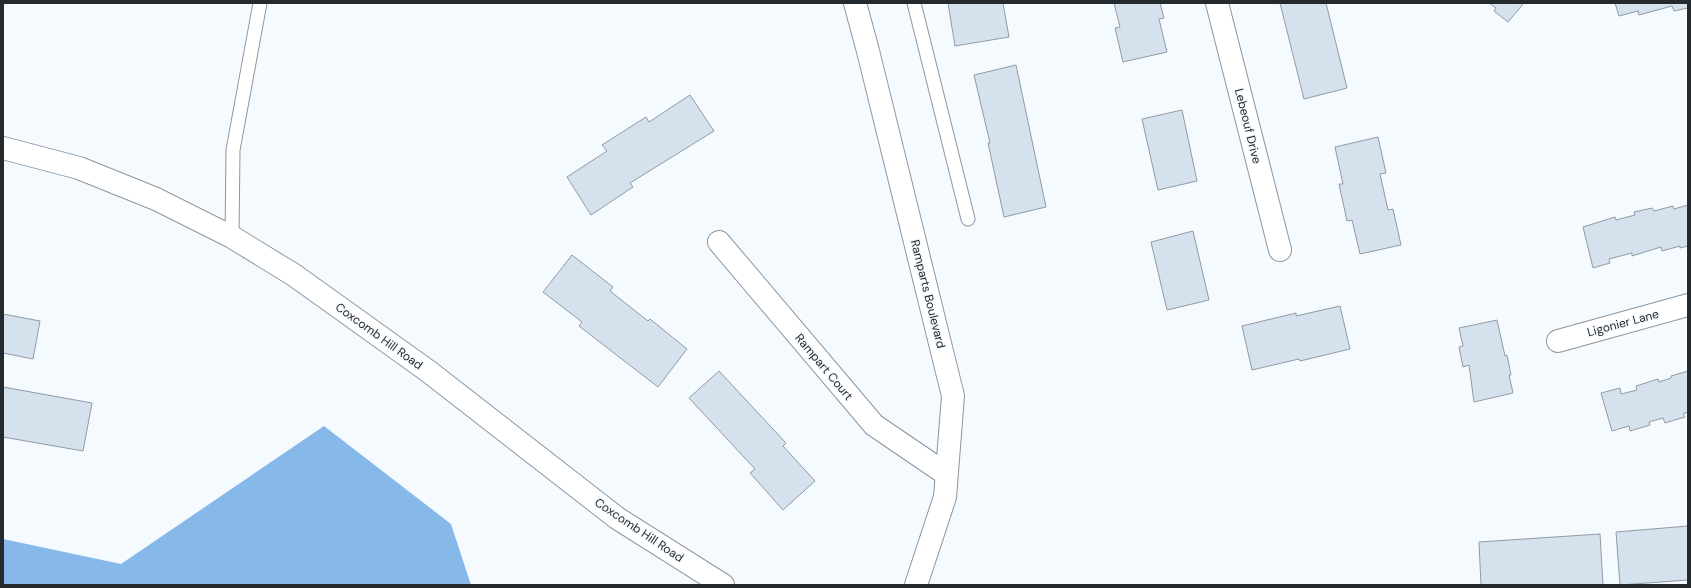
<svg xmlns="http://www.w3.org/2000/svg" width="1691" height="588" font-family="'DM Sans',sans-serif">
	<rect width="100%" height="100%" fill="#f5faff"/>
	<path fill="#86b9ea" d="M324 426 451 524 471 585H3V539L121 564Z"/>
	<path fill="#d5e1ec" stroke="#909ba5" d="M948 3H1003L1009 37 955 46Z
		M1114 3H1160L1164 18 1159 19 1167 52 1123 62 1115 28 1120 27Z
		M1280 3H1326L1347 88 1304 99Z
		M1489 3H1524L1508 22 1494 11 1496 8Z
		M1615 3H1688V8L1674 11 1672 6 1639 15 1638 11 1619 16Z
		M1016 65 1046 207 1004 217 988 143H990L974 75Z
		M690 95 714 131 630 183 633 187 591 215 567 177 607 151 602 145 646 117 649 122Z
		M1182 110 1197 181 1158 190 1142 119Z
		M1378 137 1386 173 1380 174 1388 210 1393 209 1401 245 1360 254 1352 220 1347 221 1339 184H1343L1335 147Z
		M1688 205V246L1680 248V246L1662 251 1661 247 1632 256V253L1609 259 1610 263 1593 268 1583 227 1615 217 1616 220 1635 215 1634 212 1652 208 1654 211 1673 206 1674 209Z
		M1193 231 1209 300 1167 310 1151 242Z
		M572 255 613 287 610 291 648 321 650 319 687 349 658 387 579 326 582 322 543 292Z
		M1340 306 1350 349 1300 361 1299 359 1252 370 1242 326 1296 313V316Z
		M3 314 40 321 33 359 3 353Z
		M1497 320 1505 356 1507 355 1511 375H1509L1513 393 1474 402 1469 365 1463 367 1459 347 1463 346 1459 328Z
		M719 371 786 443 783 446 815 481 783 510 750 473 755 469 689 398Z
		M1688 371V412L1683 414 1685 417 1665 423 1663 418 1649 422 1650 425 1630 431 1629 426 1612 431 1601 393 1620 388 1621 394 1637 390 1636 386 1658 379 1659 382 1671 378V376Z
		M3 387 92 403 83 451 3 437Z
		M1688 526V580L1620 585 1616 532Z
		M1600 534 1603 585H1481L1479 542Z"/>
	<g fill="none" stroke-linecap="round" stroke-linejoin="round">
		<defs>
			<path id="lane" d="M914 3 968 219
				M232 237 233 150 260 3"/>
			<path id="street" d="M855 3 868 51 953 396 945 497 916 585
				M1217 3 1280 250
				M719 242 874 425 946 474
				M1558 341 1688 305"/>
			<path id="secondary" d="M3 148 79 168 156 199 232 237 294 275 428 371 617 518 723 585"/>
		</defs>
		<use href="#lane" stroke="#8b96a0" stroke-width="15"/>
		<use href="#street" stroke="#8b96a0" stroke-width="24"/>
		<use href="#secondary" stroke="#8b96a0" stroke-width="24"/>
		<use href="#lane" stroke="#fff" stroke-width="13"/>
		<use href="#street" stroke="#fff" stroke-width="22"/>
		<use href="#secondary" stroke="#fff" stroke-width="22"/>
	</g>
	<g text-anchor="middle" stroke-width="3" stroke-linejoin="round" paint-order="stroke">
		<g font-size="12" fill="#252a2e" stroke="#f5faff">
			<text transform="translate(1248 126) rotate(76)" y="4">Lebeouf Drive</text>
			<text transform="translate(928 294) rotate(76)" y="4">Ramparts Boulevard</text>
			<text transform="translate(1623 323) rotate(-15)" y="4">Ligonier Lane</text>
			<text transform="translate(379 336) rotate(36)" y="4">Coxcomb Hill Road</text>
			<text transform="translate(824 367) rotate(50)" y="4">Rampart Court</text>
			<text transform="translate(639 530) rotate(34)" y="4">Coxcomb Hill Road</text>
		</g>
	</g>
	<rect width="1691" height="588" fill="none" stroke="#252a2e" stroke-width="8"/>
</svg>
